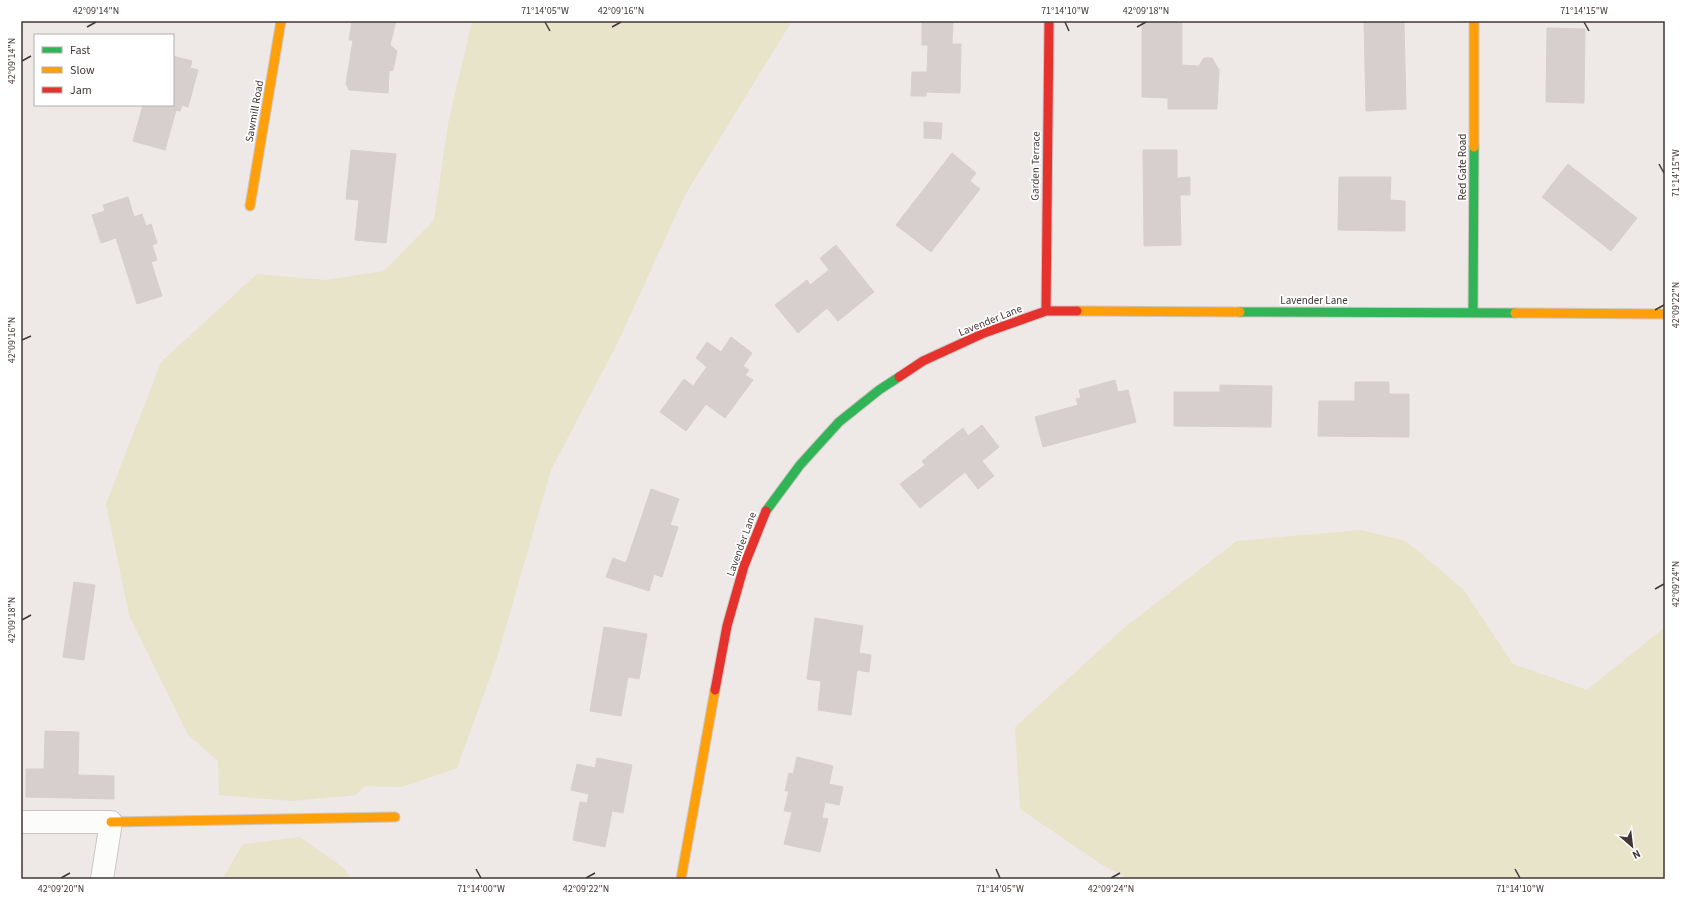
<svg xmlns="http://www.w3.org/2000/svg" width="1686" height="900" font-family="'Source Sans 3',sans-serif">
	<rect width="100%" height="100%" fill="#eee8e7"/>
	<path fill="#e7e4c9" d="M472 21H792L685 195 618 342 551 470 497 658 457 768 402 787 365 786 356 795 292 801 219 795 218 761 188 735 129 615 106 504 161 362 257 274 325 280 384 271 434 220 448 124Z
		M1361 530 1406 541 1463 589 1513 664 1587 690 1665 627V879H1129L1101 864 1020 809 1015 727 1125 627 1237 541Z
		M300 837 344 868 351 879H222L243 844Z"/>
	<path fill="#d6cfce" stroke="#d6cfcd" d="M352 21H396L390 45 397 51 393 70 389 71 388 93 349 90 346 84 353 40H349Z
		M922 21H953L952 44H961L960 93 926 92V96H911L912 72H927L928 45H922Z
		M1142 21H1182V65L1199 66 1204 58H1212L1219 70 1217 109H1168V98L1142 97Z
		M1364 21H1404L1406 109 1366 111Z
		M1547 28 1585 29 1584 103 1546 102Z
		M173 56 192 61 190 68 198 70 188 107 182 105 180 111 176 110 165 150 133 141 143 105H173Z
		M924 122 942 123 941 139 924 138Z
		M351 150 396 154 386 243 355 240 359 200 346 199Z
		M1143 150H1177V178L1190 177V195H1180L1181 245 1144 246Z
		M952 153 976 173 970 181 980 189 931 252 896 225Z
		M1568 164 1637 218 1611 251 1542 197Z
		M1339 177H1391L1390 200 1405 201V231L1338 230Z
		M128 197 134 217 142 214 146 226 151 224 157 243 152 245 157 260 151 262 162 296 137 304 116 238 101 243 92 215 105 211 103 205Z
		M836 245 874 292 838 321 827 308 798 333 775 305 807 280 810 285 829 270 820 258Z
		M731 337 752 353 743 366 749 370 745 375 753 380 725 418 706 404 686 431 660 412 684 379 693 386 707 367 696 358 707 342 721 352Z
		M1115 380 1118 392 1128 390 1136 422 1043 447 1035 417 1078 405 1076 399 1081 398 1079 390Z
		M1355 382H1389V394H1409V437L1318 436 1319 401H1355Z
		M1220 385 1272 386 1271 427 1174 426V392H1220Z
		M982 425 999 447 982 461 994 476 978 489 965 472 920 508 900 484 925 465 922 461 963 428 968 436Z
		M651 489 679 499 670 525 678 527 662 577 654 574 649 591 606 577 613 558 626 563Z
		M74 582 95 585 84 660 63 657Z
		M815 618 863 626 859 653 871 655 869 672 857 670 851 715 818 710 821 681 807 679Z
		M604 627 647 634 639 679 628 677 621 716 590 711Z
		M45 731 79 732 78 775 114 776V799L26 797V769H44Z
		M797 757 833 766 829 784 843 787 839 805 825 802 822 818 828 819 820 852 784 844 792 812 784 811 789 791H785L789 773 793 774Z
		M597 758 632 765 623 813 612 811 605 847 573 840 580 802 587 803 589 794 571 790 577 764 595 768Z"/>
	<g fill="none" stroke-linecap="round" stroke-linejoin="round">
		<defs>
			<path id="street" d="M25 822H111L102 879"/>
			<path id="fast" d="M1240 312 1515 313
				M1473 313 1474 147
				M766 511 800 465 839 422 879 390 899 377"/>
			<path id="slow" d="M1474 147V21
				M250 206 281 21
				M1077 311 1240 312
				M1515 313 1665 314
				M111 822 395 817
				M681 879 715 690"/>
			<path id="jam" d="M1046 311 1049 21
				M899 377 923 361 984 333 1046 311H1077
				M715 690 727 626 744 566 766 511"/>
		</defs>
		<use href="#street" stroke="#cac5c3" stroke-width="24"/>
		<use href="#fast" stroke="#cfc5c2" stroke-width="11"/>
		<use href="#slow" stroke="#cfc5c2" stroke-width="11"/>
		<use href="#jam" stroke="#cfc5c2" stroke-width="11"/>
		<use href="#street" stroke="#fcfcfb" stroke-width="22"/>
		<use href="#fast" stroke="#30b455" stroke-width="9"/>
		<use href="#slow" stroke="#ff9f0a" stroke-width="9"/>
		<use href="#jam" stroke="#e5322d" stroke-width="9"/>
	</g>
	<path fill="none" stroke="#423735" stroke-width="1.5" d="M545 22 550 31M1065 22 1069 31M1584 22 1589 31M87 27 96 22M612 27 621 22M1137 27 1146 22M22 61 31 56M1659 164 1664 173M1655 310 1664 305M22 340 31 336M1655 589 1664 584M22 620 31 615M476 869 481 878M996 869 1000 878M1515 869 1520 878M61 878 70 873M586 878 595 873M1111 878 1120 873"/>
	<g text-anchor="middle" stroke-width="3.5" stroke-linejoin="round" paint-order="stroke">
		<g font-size="11" fill="#423735" stroke="#fff">
			<text transform="translate(254 111) rotate(-80)" y="4">Sawmill Road</text>
			<text transform="translate(1035 166) rotate(-89)" y="4">Garden Terrace</text>
			<text transform="translate(1462 167) rotate(-90)" y="4">Red Gate Road</text>
			<text x="1314" y="304">Lavender Lane</text>
			<text transform="translate(990 320) rotate(-22)" y="4">Lavender Lane</text>
			<text transform="translate(741 544) rotate(-70)" y="4">Lavender Lane</text>
		</g>
	</g>
	<rect width="1686" height="900" fill="none" stroke="#ffffff" stroke-width="44"/>
	<rect x="34" y="34" width="140" height="72" fill="#ffffff" stroke="#b3afae"/>
	<rect x="42" y="47" width="20" height="6" fill="#30b455" stroke="#b3afae"/>
	<text x="70" y="54" font-size="12" fill="#423735">Fast</text>
	<rect x="42" y="67" width="20" height="6" fill="#ff9f0a" stroke="#b3afae"/>
	<text x="70" y="74" font-size="12" fill="#423735">Slow</text>
	<rect x="42" y="87" width="20" height="6" fill="#e5322d" stroke="#b3afae"/>
	<text x="70" y="94" font-size="12" fill="#423735">Jam</text>
	<g transform="translate(1632 846) rotate(152)" stroke="#ffffff" stroke-width="3" paint-order="stroke">
	<path d="M0-3L7 15L0 10L-7 15Z" fill="#423735"/>
	<text y="-6" font-size="11" font-weight="bold" text-anchor="middle" fill="#423735">N</text>
	</g>
	<rect x="22" y="22" width="1642" height="856" fill="none" stroke="#423735" stroke-width="1.5"/>
	<g font-size="10" text-anchor="middle" fill="#423735">
		<text x="96" y="14">42°09'14"N</text>
		<text x="545" y="14">71°14'05"W</text>
		<text x="621" y="14">42°09'16"N</text>
		<text x="1065" y="14">71°14'10"W</text>
		<text x="1146" y="14">42°09'18"N</text>
		<text x="1584" y="14">71°14'15"W</text>
		<text transform="translate(11 61) rotate(-90)" y="4">42°09'14"N</text>
		<text transform="translate(1675 173) rotate(-90)" y="4">71°14'15"W</text>
		<text transform="translate(1675 305) rotate(-90)" y="4">42°09'22"N</text>
		<text transform="translate(11 340) rotate(-90)" y="4">42°09'16"N</text>
		<text transform="translate(1675 584) rotate(-90)" y="4">42°09'24"N</text>
		<text transform="translate(11 620) rotate(-90)" y="4">42°09'18"N</text>
		<text x="61" y="892">42°09'20"N</text>
		<text x="481" y="892">71°14'00"W</text>
		<text x="586" y="892">42°09'22"N</text>
		<text x="1000" y="892">71°14'05"W</text>
		<text x="1111" y="892">42°09'24"N</text>
		<text x="1520" y="892">71°14'10"W</text>
	</g>
</svg>
